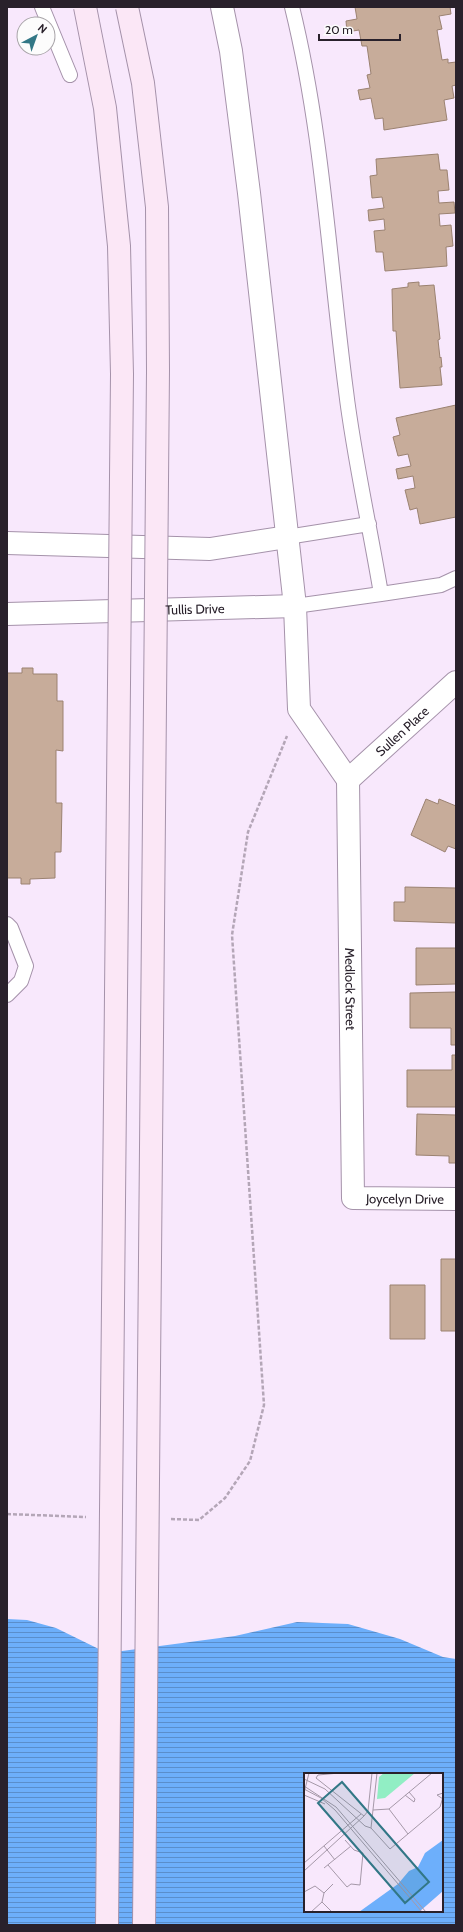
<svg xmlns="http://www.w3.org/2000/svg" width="463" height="1932" font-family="Cabin,sans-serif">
	<defs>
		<pattern id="water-rules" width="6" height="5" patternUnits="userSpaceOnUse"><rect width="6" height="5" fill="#6daffb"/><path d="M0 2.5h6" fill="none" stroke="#5a8ecb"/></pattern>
	</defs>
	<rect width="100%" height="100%" fill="#f8e8fc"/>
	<path fill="url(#water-rules)" fill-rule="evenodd" d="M7 1619 27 1620 56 1628 107 1653 235 1636 297 1622 348 1624 400 1639 443 1657 456 1659V1925H7ZM305 1774H442V1911H305Z"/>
	<path fill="#c7ac9a" stroke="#9b8271" d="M355 7H450L451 14 439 16 442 29 437 30 442 60 448 59V63L456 62V85L452 86 454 98 444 100 447 120 384 130 383 118 375 119 371 98 360 100 358 90 370 88 367 75 371 74 367 46H362L359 30 347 32 346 21 357 19Z
		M438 154 440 170H447L449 190 438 191 439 203 454 202 455 213 439 214 440 226 451 225 453 246 446 247 447 266 385 271 383 252H376L374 231 385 230 384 219 369 221 368 210 384 208 382 197 372 198 370 176 377 175 376 159Z
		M419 282V286L434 285 440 339 438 340 440 358 441 357 442 367H440L442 385 400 388 396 331H393L392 289 408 287V283Z
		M456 405V517L420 524 417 508 410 510 405 490 415 488 413 476 398 479 396 469 411 466 408 454 398 456 393 437 400 435 396 418Z
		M22 668H33V674H57V701H63V751L56 750V803H62L61 852H55V878L30 879V884H21V878H7V673H22Z
		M426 799 438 804 439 799 456 806V849L448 846 445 852 411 835Z
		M405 887 456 888V923L394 921V902H405Z
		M416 948H456V984L416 985Z
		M456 992V1045H451V1028H410V993Z
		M452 1055H456V1107H407V1070H452Z
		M417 1114 456 1115V1163H449V1156L416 1155Z
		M441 1259H456V1331H441Z
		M390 1285H425V1339H390Z"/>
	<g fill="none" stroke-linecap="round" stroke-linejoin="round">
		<defs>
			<path id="service" d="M42 7 70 75
				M292 7C323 133 329 262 346 391 354 458 370 527 381 594L441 585 456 578
				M287 537 369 524
				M295 606 381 594
				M7 924 11 928 26 966 21 981 7 995"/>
			<g id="minor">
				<path id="s1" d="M348 780 353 1198 456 1199"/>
			</g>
			<g id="tertiary">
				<path id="s2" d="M222 7 231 51 249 193 295 606 299 709 348 780 456 682"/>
				<path d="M7 543 210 549 287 537"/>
				<path id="s3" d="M7 614 295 606"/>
			</g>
		</defs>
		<use href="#service" stroke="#a592aa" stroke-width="16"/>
		<use href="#minor" stroke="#a592aa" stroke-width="24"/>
		<use href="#tertiary" stroke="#a592aa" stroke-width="24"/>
		<path stroke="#b4a6b7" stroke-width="2.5" stroke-dasharray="4 2" stroke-linecap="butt" d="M7 1514 86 1517
			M171 1519 199 1520 225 1498 250 1461 264 1405 232 935 248 832 287 736"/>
		<use href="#service" stroke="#fff" stroke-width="14"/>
		<use href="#minor" stroke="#fff" stroke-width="22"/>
		<use href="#tertiary" stroke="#fff" stroke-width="22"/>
		<defs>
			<path id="secondary-bridge" d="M85 7 105 108 119 246 122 374 107 1925
				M127 7 143 83 157 207 158 370 144 1925"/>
		</defs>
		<use href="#secondary-bridge" stroke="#a592aa" stroke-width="24" stroke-linecap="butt"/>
		<use href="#secondary-bridge" stroke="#fbe7f6" stroke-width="22"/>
	</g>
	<g text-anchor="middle" stroke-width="3" stroke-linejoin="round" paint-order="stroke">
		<g font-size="13" fill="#29212b" stroke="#fcfcfc">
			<text dy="5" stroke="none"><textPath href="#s3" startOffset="188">Tullis Drive</textPath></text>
			<text dy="5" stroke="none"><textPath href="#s2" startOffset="866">Sullen Place</textPath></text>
			<text dy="5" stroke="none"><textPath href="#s1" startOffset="209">Medlock Street</textPath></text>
			<text dy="5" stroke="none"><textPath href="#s1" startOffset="470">Joycelyn Drive</textPath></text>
		</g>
	</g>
	<g transform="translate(304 1773)">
		<rect width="139" height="139" fill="#f8e8fc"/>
		<path d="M80 0H111L81 25 73 26 75 4Z" fill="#91eec4"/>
		<path d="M139 67V118L115 139H55L94 111 105 98 114 94 121 80Z" fill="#6daffb"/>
		<path fill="none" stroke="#a598a8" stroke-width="1" d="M35 0 14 2 12 5 60 43 64 38 68 0M0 6 21 16 61 53 67 55M0 13 32 34 122 139M0 16 17 25 31 37 118 139M0 20 5 0M0 22 21 31M101 22 110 29 111 26 105 19M139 26 133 22 139 20M85 36 104 61M69 37 85 36 128 0M67 55 86 76 136 34 139 24M67 55 73 0M20 73 31 87M0 90 57 41M24 92 43 114 47 111 56 112 59 80 50 77 41 67M20 95 47 73M0 98 60 43M0 119 11 113 20 120M20 120 29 111M18 129 28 139M7 139 18 129 20 120"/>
		<path fill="#327786" fill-opacity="0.15" stroke="#327786" stroke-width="2" d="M38 9 125 109 101 130 14 30Z"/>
		<rect width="139" height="139" fill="none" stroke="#29212b" stroke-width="2"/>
	</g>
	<rect width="463" height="1932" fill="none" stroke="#29212b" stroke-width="16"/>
	<g transform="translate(36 36) rotate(41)"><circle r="19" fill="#fcfcfc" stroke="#a8a4a8"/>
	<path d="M0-3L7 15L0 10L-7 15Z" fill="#327786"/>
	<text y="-6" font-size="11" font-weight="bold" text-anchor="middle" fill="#29212b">N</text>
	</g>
	<path d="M319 34v6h81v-6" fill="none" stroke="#29212b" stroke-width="2"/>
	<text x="325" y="34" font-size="12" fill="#29212b" stroke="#fcfcfc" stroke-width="3" paint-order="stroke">20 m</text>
</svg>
